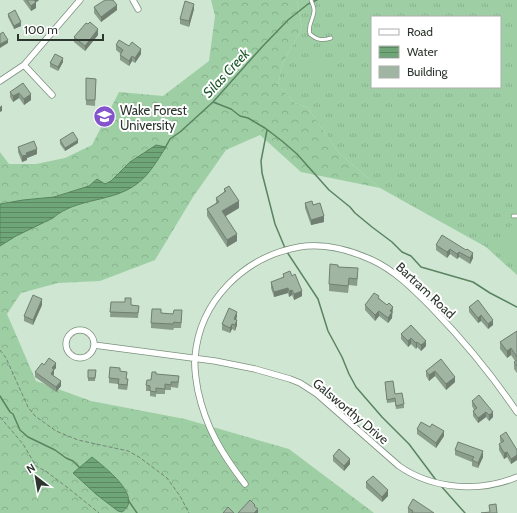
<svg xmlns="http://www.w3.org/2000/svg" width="517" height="513" font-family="Cabin,sans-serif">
	<defs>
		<pattern id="grass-tufts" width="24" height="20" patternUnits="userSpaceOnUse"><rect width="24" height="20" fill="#9ecfa4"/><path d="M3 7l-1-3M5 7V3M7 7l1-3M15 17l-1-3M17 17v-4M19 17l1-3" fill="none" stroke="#88b28e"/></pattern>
		<pattern id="forest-crowns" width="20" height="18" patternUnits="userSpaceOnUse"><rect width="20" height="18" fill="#9ecfa4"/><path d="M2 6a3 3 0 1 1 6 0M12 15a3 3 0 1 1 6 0" fill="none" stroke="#88b28e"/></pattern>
		<pattern id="water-rules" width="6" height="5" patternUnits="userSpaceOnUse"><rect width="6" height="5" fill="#6ea677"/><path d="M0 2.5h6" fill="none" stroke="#5b8862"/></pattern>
	</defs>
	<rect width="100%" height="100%" fill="#cfe6d2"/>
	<path fill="url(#grass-tufts)" fill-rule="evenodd" d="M297 0H517V275L486 247 380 188 339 153 308 108 295 103 278 85 282 65 302 28ZM372 17H500V87H372Z"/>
	<path fill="url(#forest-crowns)" d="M211 0H297L302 28 282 65 278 85 295 103 308 108 339 153 380 188 301 172 260 135 226 150 193 197 155 260 100 281 58 283 21 293 7 314 36 381 91 401 185 419 289 449 374 513H0V152L9 164H36L65 158 92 145 119 92 163 96 209 61 215 16Z"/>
	<path fill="#9ecfa4" d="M320 61 328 65 329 70 324 76 315 77 313 76 312 65 316 62Z
		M517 219V256L499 240Z"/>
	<path fill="url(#water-rules)" stroke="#5a8461" d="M156 145 166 147C158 159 150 174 138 183 113 203 77 197 53 218L16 236 0 246V204L23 200 54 197 89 186 97 179 105 184 111 181 130 162Z
		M92 457C103 466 145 497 122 512L118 511 97 495 73 473Z"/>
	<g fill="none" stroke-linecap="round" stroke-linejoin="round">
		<path stroke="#5a8461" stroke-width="1.5" d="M213 102 231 109 240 116 248 118 265 128 282 141 297 154 329 190 350 207 355 213 372 227 392 242 402 252 411 256 421 267 473 282 490 293 517 307
			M267 130 261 161 262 173 275 224 285 248
			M165 148 170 139 180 132 213 102 262 47 288 20 308 4 317 0
			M287 252 318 299 328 331 342 357 349 374 356 387 382 417 409 444 436 480
			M0 396 10 412 13 414 20 430 28 437 55 450 66 458 73 461 80 468
			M441 486 465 513
			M128 500 137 513"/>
		<defs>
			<path id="service" d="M311 0C312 3 314 7 314 10 314 19 307 25 310 34 317 40 322 41 331 38
				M513 216H517"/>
			<path id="minor" d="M133 0 138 9
				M24 65 52 95
				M0 81 24 65 80 0
				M66 344a14 14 0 1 1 28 0a14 14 0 1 1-28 0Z
				M94 345 215 361 255 369 290 379 300 383 317 394 399 466C432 489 479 493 517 477
				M245 484C222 454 206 428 198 391 196 380 194 368 195 358 199 301 244 257 299 247 323 243 350 250 372 260 396 271 415 291 433 309 464 341 492 375 517 412"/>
		</defs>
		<use href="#service" stroke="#7c917e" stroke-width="4.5"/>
		<use href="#minor" stroke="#7c917e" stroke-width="7"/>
		<path stroke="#768578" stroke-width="1" stroke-dasharray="4 2" stroke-linecap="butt" d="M0 350 6 358 28 407 35 416 56 431 78 440 128 451 139 457 167 478 180 496 189 513
			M0 417 23 444 36 466 47 472 68 488 99 513"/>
		<use href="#service" stroke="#fff" stroke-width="3"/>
		<use href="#minor" stroke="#fff" stroke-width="5.5"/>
	</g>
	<path fill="#8a9d8b" d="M23 0H39L36 2V8L31 11Z
		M94 7 117 10 101 22 94 13Z
		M194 9 189 27 180 24V19Z
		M8 14 21 26 14 29 8 17Z
		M98 35 85 51 74 42V37Z
		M116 45 141 54 135 63 132 61 129 66 120 60V55L121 54 116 50Z
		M63 62 58 71 50 67V63Z
		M86 78 96 79 95 106 86 105Z
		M23 83 31 100 24 105 19 98 13 102 10 97V92Z
		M60 140 78 143 65 151 60 144Z
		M18 147 37 154 27 158V160L22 162 18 152Z
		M224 189 239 208 226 216 237 241 227 247 207 216V209L216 203V198L224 192Z
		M305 203 313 205 324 222 311 225 305 208Z
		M442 235 473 258 470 264 459 257 457 259 450 254 447 258 436 250V245Z
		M338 267 358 275 357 286 349 285 348 293 329 291V284Z
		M283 274 292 276 302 296 294 300 292 295 289 297 288 293 274 297 271 288V282L283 278Z
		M379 298 393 312 392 313V318L388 323 379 316 375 321 365 310V305Z
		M478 300 493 325 488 329 481 321 478 323 469 312V307Z
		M111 302 131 305 139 306 138 318 110 317Z
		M42 305 33 325 24 321V316Z
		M161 313 182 316 181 328H174L173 330 151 328V323Z
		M237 317 236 319 237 325 235 331 232 329 230 333 222 330V324Z
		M517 331V373L514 369V362L515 361 511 355 507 358 500 349V342Z
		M401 334 426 346 421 351 417 347 416 349 411 344 408 347 401 339Z
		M441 359 455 382 446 390 435 376 429 381 426 376V371Z
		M44 365 56 368 54 370V374L53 375 61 386 56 392 35 377V372Z
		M88 370H96L95 381H88Z
		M120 371 127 379 128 385 127 390 118 389V384L109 383V378Z
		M156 374 179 381 178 388 171 387V390H165V394H156V397L150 396V391H146V385Z
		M385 382 395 394 404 404V408L396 409 395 402 387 403Z
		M472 401 493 417 489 421 486 417 478 423 473 416V411L474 410 472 406Z
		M417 429 444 436 436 448 417 434Z
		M500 436 517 450V460L511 464 507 457 504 459 499 450V444L501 443 500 441Z
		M455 450 483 457 478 468 472 466V462L455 455Z
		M333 456 350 464 344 471 333 461Z
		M366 482 388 496 382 502 366 488Z
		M408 508 434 513H408Z"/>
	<path fill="#707f71" d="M34 0H39L34 4Z
		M36 2V8L31 11V6Z
		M194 4V9L189 27V21Z
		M117 5V10L101 22V17Z
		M21 22V26L14 29V26Z
		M98 29V35L85 51V46Z
		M8 40V43L0 48V44Z
		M141 49V54L135 63V58Z
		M132 56V61L129 66V61Z
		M63 58V62L58 71V67Z
		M19 93V98L13 102V96Z
		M31 94V100L24 105V99Z
		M2 105V111L0 112V107Z
		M78 140V143L65 151V148Z
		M37 149V154L27 158V160L22 162V156L26 153Z
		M239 201V208L222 218V211Z
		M324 216V222L311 225V220Z
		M237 234V241L227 247V240Z
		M450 249V254L447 258V252Z
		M459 252V257L457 259V254Z
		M473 253V258L470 264V258Z
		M288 288V293L274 297V292Z
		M292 290V295L289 297V291Z
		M302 291V296L294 300V294Z
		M42 299V305L33 325V320Z
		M393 307 392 318 388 323V318L390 311Z
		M379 311V316L375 321V315Z
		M237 312V317L234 324V319Z
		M481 315V321L478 323V318Z
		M237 320V325L235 331V325Z
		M493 320V325L488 329V324Z
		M232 324V329L230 333V328Z
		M411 338V344L408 347V341Z
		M426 341V346L421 351V345Z
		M417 342V347L416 349V343Z
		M511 348V355L507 358V351Z
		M56 363V368L54 370V374L51 379V374L52 368Z
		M435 371V376L429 381V375Z
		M455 377V382L446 390V384Z
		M61 381V386L56 392V387Z
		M486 412V417L478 423V418Z
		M493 412V417L489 421V415Z
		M444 431V436L436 448V443Z
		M483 451V457L478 468V463Z
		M507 452V457L504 459V453Z
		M517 455V460L511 464V459Z
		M350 459V464L344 471V466Z
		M388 490V496L382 502V497Z
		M258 509V513H254Z"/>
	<path fill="#a0b6a2" stroke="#707f71" d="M27 0H34L36 2 31 6Z
		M105 0H113L117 5 101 17 94 7Z
		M185 1 194 4 189 21 180 19Z
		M15 10 21 22 14 26 8 14Z
		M90 22 98 29 85 46 74 37 86 23 88 24Z
		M3 32 8 40 0 44V34Z
		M119 40 129 46 132 42 141 49 135 58 132 56 129 61 120 55 123 50 116 45Z
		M55 54 63 58 58 67 50 63Z
		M86 78 96 79 95 100H86Z
		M23 83 31 94 24 99 19 93 13 96 10 92Z
		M73 132 78 140 65 148 60 140Z
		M34 141 37 149 26 153 27 155 22 156 18 147Z
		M229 186 239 201 222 211 237 234 227 240 207 209 219 202 216 198 226 191 224 189Z
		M312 201 313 205 320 203 324 216 311 220 305 203Z
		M442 235 466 250 467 249 473 253 470 258 459 252 457 254 450 249 447 252 436 245Z
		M330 264 338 265V267L358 268 357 279 349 278 348 286 329 284Z
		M290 271 292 276 295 274 302 291 294 294 292 290 289 291 288 288 274 292 271 282 284 277 283 274Z
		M374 293 379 296 378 298 387 305 389 303 393 307 390 311 392 312 388 318 379 311 375 315 365 305Z
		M33 295 42 299 33 320 24 316Z
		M125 298H131V305L139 306 138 313 110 312 111 302H125Z
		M478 300 493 320 488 324 481 315 478 318 469 307Z
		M229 308 237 312 234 319 237 320 235 325 232 324 230 328 222 324Z
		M152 309H161V313L173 314 174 310H182L181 323 174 322 173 324 151 323Z
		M411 325 426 341 421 345 417 342 416 343 411 338 408 341 401 334Z
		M517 331V357L511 348 507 351 500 342Z
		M49 358 56 363 52 368 54 369 51 374 61 381 56 387 35 372 42 363 44 365Z
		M441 359 455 377 446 384 435 371 429 375 426 371Z
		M517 360V366L514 362Z
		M110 367 120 368V371L127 372 126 379H128L127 385 118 384 119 379 109 378Z
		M88 370H96L95 378H88Z
		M152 372H156V374L179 376 178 382H171V385L165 384V389L156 388V392L150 391V386L146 385 147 380H151Z
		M393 381 395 394 402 393 404 404 396 406 395 398 387 400 385 382Z
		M479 395 493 412 489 415 486 412 478 418 473 411 477 408 472 401Z
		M421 422 430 427 432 424 444 431 436 443 417 429Z
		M506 432 517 450V455L511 459 507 452 504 453 499 444 504 441 500 436Z
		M458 442 483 451 478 463 472 460 474 457 455 450Z
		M339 449 350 459 344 466 333 456Z
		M373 476 388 490 382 497 366 482Z
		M413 499 434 513H412L413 511 408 508Z
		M250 500 255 505 254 506 258 509 254 513H238Z
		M496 504 497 513H481L490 512 489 505Z
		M228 507 234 513H223Z"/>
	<defs>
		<symbol id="university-disc" viewBox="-11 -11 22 22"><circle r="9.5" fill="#8454cd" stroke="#fff"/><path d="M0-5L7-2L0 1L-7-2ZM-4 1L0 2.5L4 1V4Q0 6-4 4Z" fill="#fff"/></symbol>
	</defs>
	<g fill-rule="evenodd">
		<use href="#university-disc" x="92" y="104" width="25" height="25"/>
	</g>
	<g text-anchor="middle" stroke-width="4" stroke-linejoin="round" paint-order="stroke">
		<g font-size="13" fill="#2d362e" stroke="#fff" text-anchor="start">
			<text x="120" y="115">Wake Forest<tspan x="120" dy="15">University</tspan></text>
		</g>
		<g font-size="13" fill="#2d362e" stroke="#fff">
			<text transform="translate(426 290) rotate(43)" y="5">Bartram Road</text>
			<text transform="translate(351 411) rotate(40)" y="5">Galsworthy Drive</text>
		</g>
		<g font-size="14" font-style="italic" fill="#1d592b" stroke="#fff">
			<text transform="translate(226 73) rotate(-47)" y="5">Silas Creek</text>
		</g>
	</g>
	<rect x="371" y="16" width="130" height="72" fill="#ffffff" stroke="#abafab"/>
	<rect x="379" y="29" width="20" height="6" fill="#ffffff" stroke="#abafab"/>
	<text x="407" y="36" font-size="12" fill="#2d362e">Road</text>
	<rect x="379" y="46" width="20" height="12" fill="url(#water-rules)" stroke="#abafab"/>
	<text x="407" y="56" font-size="12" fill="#2d362e">Water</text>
	<rect x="379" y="66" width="20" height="12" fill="#a0b6a2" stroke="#abafab"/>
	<text x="407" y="76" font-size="12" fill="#2d362e">Building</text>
	<g transform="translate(36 477) rotate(329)" stroke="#ffffff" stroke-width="3" paint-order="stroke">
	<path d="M0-3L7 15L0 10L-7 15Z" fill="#2d362e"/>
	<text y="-6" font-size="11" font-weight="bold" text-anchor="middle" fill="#2d362e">N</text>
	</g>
	<path d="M18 34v6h85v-6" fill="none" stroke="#2d362e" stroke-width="2"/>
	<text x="24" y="34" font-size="12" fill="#2d362e" stroke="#ffffff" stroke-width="3" paint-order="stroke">100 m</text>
</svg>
